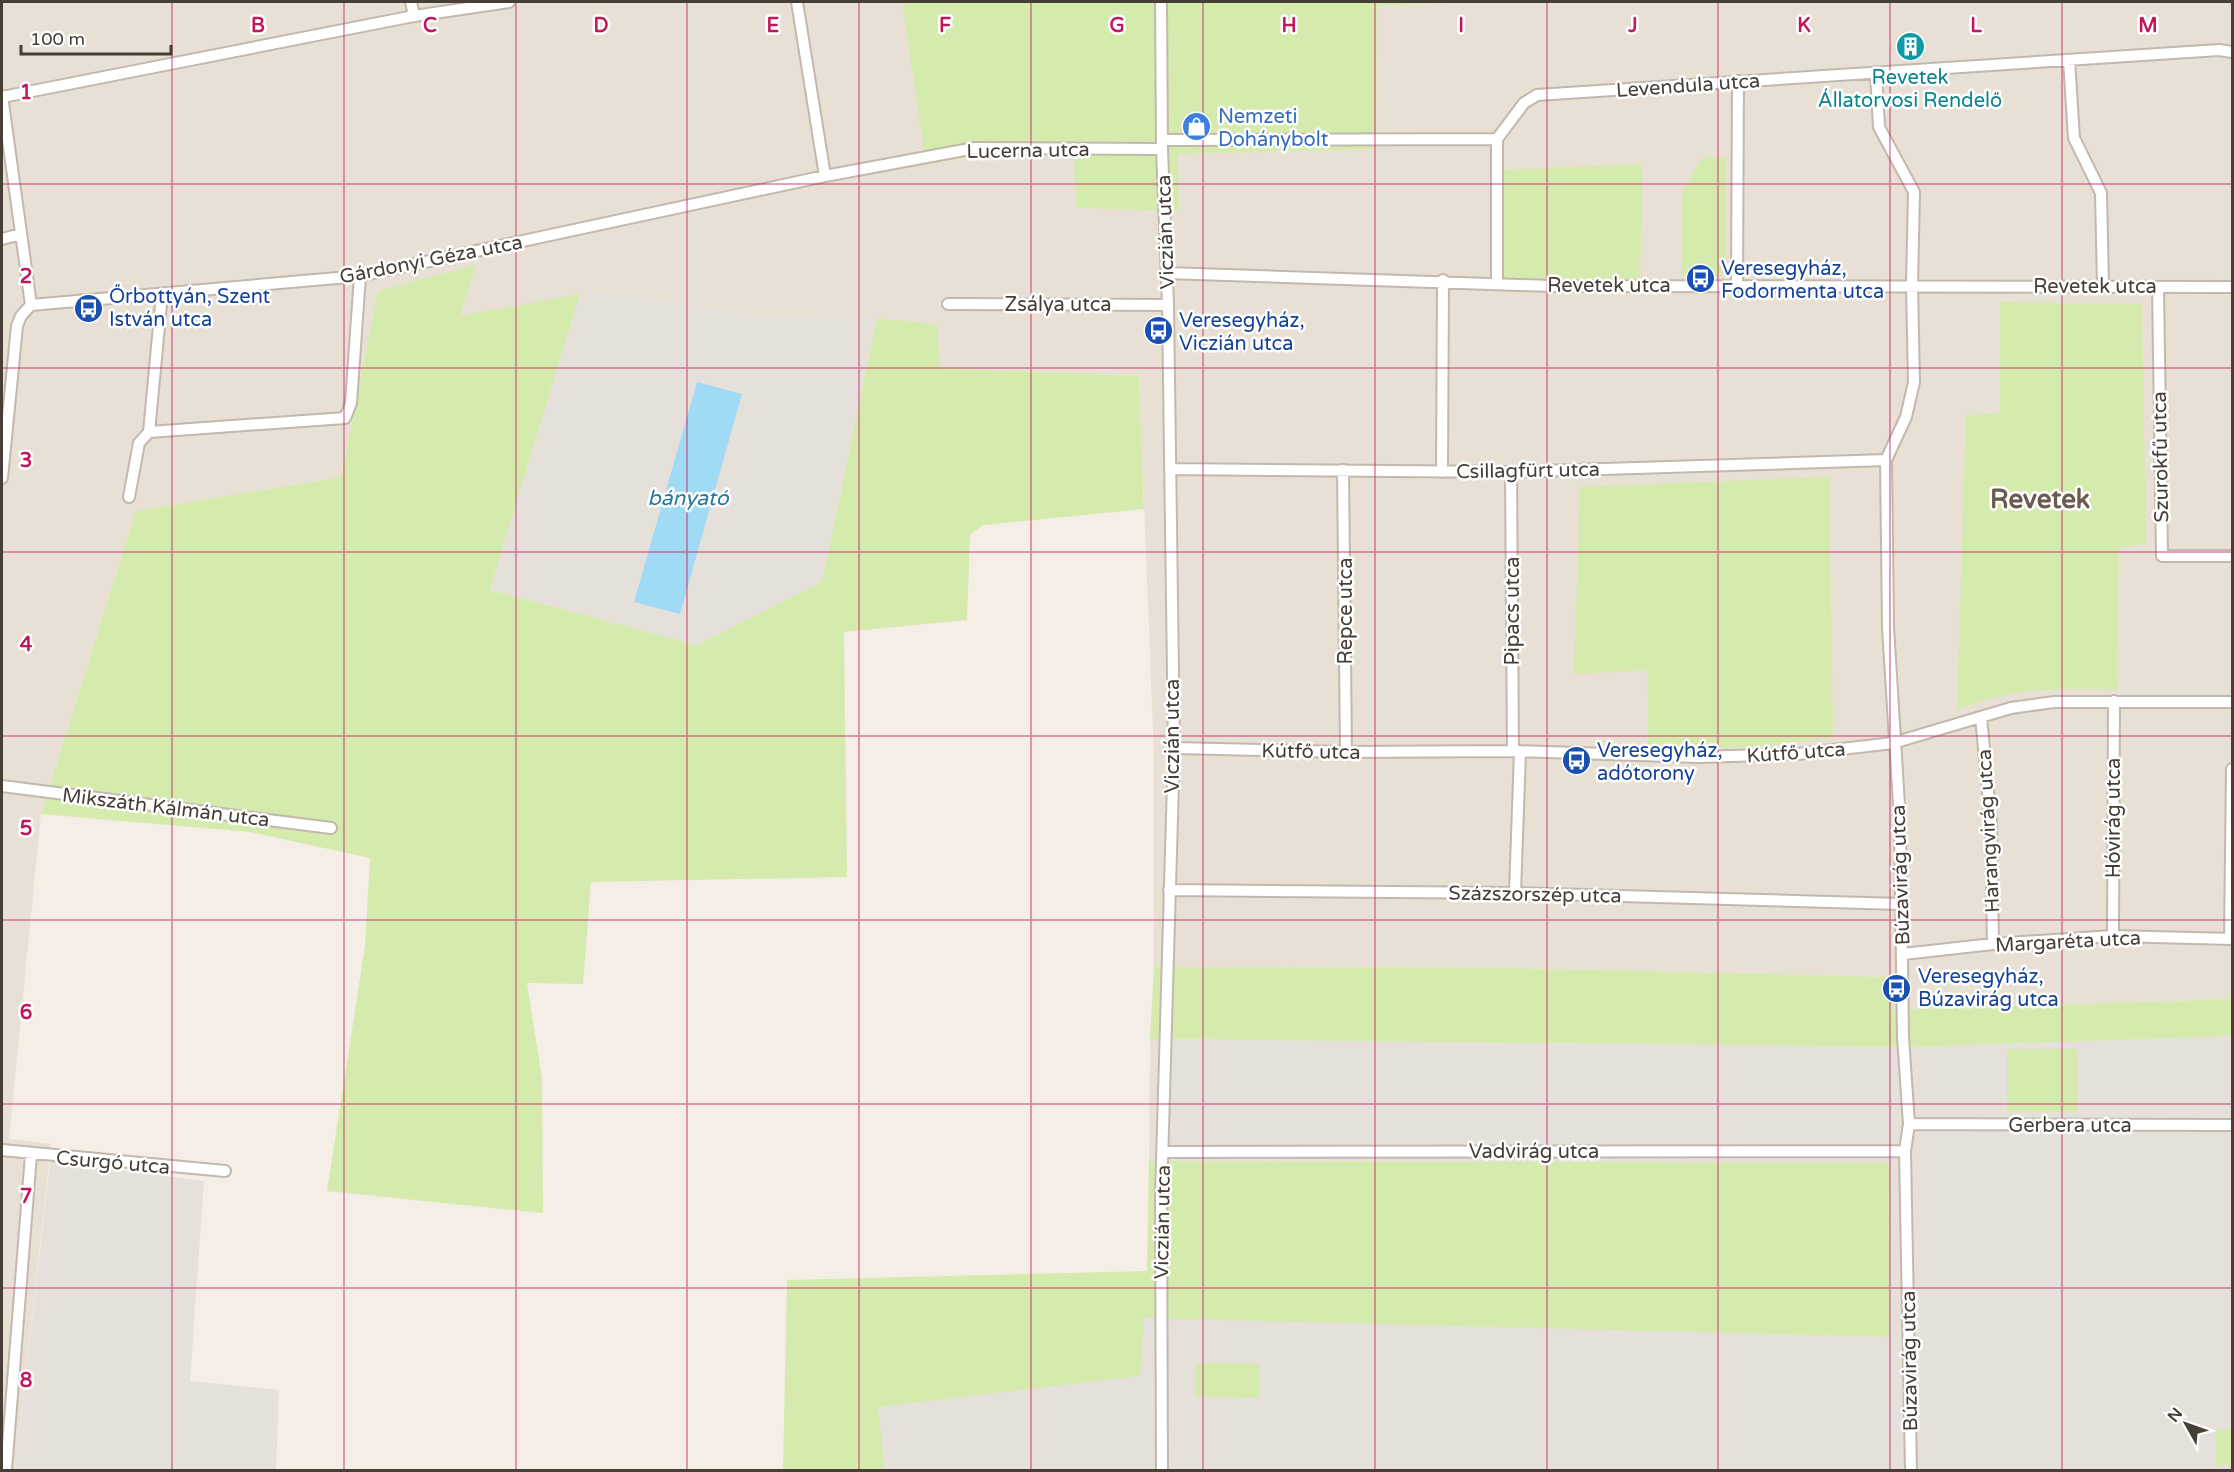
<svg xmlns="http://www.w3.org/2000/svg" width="2234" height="1472" font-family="'Varela Round',sans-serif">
	<rect width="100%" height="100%" fill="#f4eee6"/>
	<path fill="#e8e0d4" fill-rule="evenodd" d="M2 2H907L904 7 926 165 974 156 1075 154 1076 208 1179 211 1177 154 1376 149 1377 6 1473 2H2232V999L1892 1010 1890 977 1515 968 1154 967V757L1139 376 939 368 937 324 877 318 459 316 475 266 378 291 341 477 136 511 41 814 9 1139 51 1144 15 1470H2ZM1695 172 1725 276H1681V196ZM2000 413 2145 544 2119 547 2117 689 2060 688 2025 691 1991 697 1957 710 1967 415ZM1647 670 1748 748 1648 745Z"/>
	<path fill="#e6e0db" d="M598 291 769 317 877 318 822 582 697 645 490 590 580 294Z
		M2232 1036V1470H885L877 1407 1139 1376 1143 1317 1890 1337 1889 1163 1149 1161 1150 1039 1912 1047Z
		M50 1161 204 1181 190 1381 279 1390 276 1470H15Z"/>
	<path fill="#d5eaad" d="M907 2H1473L1377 6 1376 149 1178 154 1179 211 1076 208 1074 154 974 156 926 165 903 7Z
		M1726 157 1725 276H1681V196L1702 158Z
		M1642 164 1640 279 1554 282 1501 278 1504 170Z
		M476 265 460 316 580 294 490 590 697 645 822 582 877 318 937 324 940 368 1139 376 1144 509 983 525 970 535 967 620 844 632 847 877 591 882 583 984 527 983 542 1079 543 1213 327 1191 365 946 370 858 250 832 41 814 136 511 341 477 378 291Z
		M2000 302 2142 304 2146 544 2119 547 2117 690C2055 688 2016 687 1957 710L1966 415 2000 413Z
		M1829 477 1833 738 1748 748 1648 746 1647 670 1574 674 1580 487Z
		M1154 967 1515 968 1890 977 1892 1010 2232 999V1036L1912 1047 1150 1039Z
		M2007 1049H2077V1112H2007Z
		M1149 1161 1889 1163 1890 1337 1144 1318 1140 1376 878 1407 885 1470H783L787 1280 1147 1271Z
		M1196 1363 1260 1364 1259 1398 1195 1397Z
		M2216 1430H2232V1465H2216Z"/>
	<path fill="#a0daf4" d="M697 382 742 394 680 614 634 602Z"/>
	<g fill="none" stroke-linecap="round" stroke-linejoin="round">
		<defs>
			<path id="street" d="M411 2 414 16
				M797 2 825 176
				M1161 2 1162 149 1168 305 1174 748 1161 1197 1162 1470
				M2069 60 2074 138 2101 193 2103 286
				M1876 72 1879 127 1914 192 1912 286 1914 382 1906 417 1886 460 1888 627 1900 821 1903 1037 1909 1124 1905 1151 1911 1470
				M2 96 31 305
				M2 97 414 16 509 2
				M1162 140 1497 139 1524 103 1537 95 2219 50 2232 52
				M2 239 21 234
				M1166 273 1551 286 2232 287
				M1497 283V139
				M1737 284 1738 81
				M2158 287 2162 556H2232
				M162 294 149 432 345 418 351 403 360 276
				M948 304 1168 305
				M31 305 360 276 825 176 975 148 1162 149
				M1170 469 1511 472 1886 460
				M1343 470 1346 752
				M1442 472 1443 280
				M1511 472 1513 751
				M2 478 17 326 21 316 31 305
				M129 497 139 443 149 432
				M1981 717 1991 823 1993 944
				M1174 748 1346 752 1513 751 1699 757 1798 754 1893 743 2011 708 2054 702H2232
				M2 786 331 828
				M1169 890 1515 893 1900 904
				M1515 893 1520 751
				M2113 936 2114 701
				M2230 939 2232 769
				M1903 954 1993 944 2113 936 2232 939
				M1909 1124 2232 1125
				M2 1150 225 1171
				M1163 1152 1905 1151
				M6 1470 31 1155"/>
		</defs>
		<use href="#street" stroke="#c3b8ac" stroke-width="14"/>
		<use href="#street" stroke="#fff" stroke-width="10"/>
	</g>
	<path fill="none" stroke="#c2185b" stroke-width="1.5" stroke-opacity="0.55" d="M172 2V1470M344 2V1470M516 2V1470M687 2V1470M859 2V1470M1031 2V1470M1203 2V1470M1375 2V1470M1547 2V1470M1718 2V1470M1890 2V1470M2062 2V1470M2 184H2232M2 368H2232M2 552H2232M2 736H2232M2 920H2232M2 1104H2232M2 1288H2232"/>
	<defs>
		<symbol id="building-disc" viewBox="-11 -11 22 22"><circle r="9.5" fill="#0f9aa8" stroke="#fff"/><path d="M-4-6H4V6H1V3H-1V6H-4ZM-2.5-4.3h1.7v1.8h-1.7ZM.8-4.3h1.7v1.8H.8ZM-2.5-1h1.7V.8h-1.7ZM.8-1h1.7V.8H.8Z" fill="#fff"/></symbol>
		<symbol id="shop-disc" viewBox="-11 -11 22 22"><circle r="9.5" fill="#3f7fe0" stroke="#fff"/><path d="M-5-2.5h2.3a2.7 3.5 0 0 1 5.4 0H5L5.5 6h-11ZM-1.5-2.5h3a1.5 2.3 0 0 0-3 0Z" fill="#fff"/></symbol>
		<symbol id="bus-disc" viewBox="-11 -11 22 22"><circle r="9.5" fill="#1a4fb4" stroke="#fff"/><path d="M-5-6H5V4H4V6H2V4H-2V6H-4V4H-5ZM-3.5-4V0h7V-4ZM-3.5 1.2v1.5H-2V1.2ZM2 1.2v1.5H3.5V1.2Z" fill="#fff"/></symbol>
	</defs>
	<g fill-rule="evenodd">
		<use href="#building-disc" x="1894" y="30" width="33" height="33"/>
		<use href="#shop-disc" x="1180" y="110" width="33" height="33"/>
		<use href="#bus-disc" x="1684" y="262" width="33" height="33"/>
		<use href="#bus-disc" x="72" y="292" width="33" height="33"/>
		<use href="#bus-disc" x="1142" y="314" width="33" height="33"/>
		<use href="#bus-disc" x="1560" y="744" width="33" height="33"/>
		<use href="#bus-disc" x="1880" y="972" width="33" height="33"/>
	</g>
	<g text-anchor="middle" stroke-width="5" stroke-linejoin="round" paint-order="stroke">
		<g font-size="20" fill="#0d838f" stroke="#fff">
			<text x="1910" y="84">Revetek<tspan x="1910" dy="23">Állatorvosi Rendelő</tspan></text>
		</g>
		<g font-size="20" fill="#473e35" stroke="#fff">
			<text transform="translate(1688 85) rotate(-4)" y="7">Levendula utca</text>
			<text transform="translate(1028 150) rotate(-1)" y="7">Lucerna utca</text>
			<text transform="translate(1165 232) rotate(-92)" y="7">Viczián utca</text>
			<text transform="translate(431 259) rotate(-11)" y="7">Gárdonyi Géza utca</text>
			<text x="1609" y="292">Revetek utca</text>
			<text x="2095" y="293">Revetek utca</text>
			<text x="1058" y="311">Zsálya utca</text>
			<text transform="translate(2160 457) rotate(-91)" y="7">Szurokfű utca</text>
			<text transform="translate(1528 470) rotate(-1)" y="7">Csillagfürt utca</text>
			<text transform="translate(1345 611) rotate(-90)" y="7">Repce utca</text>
			<text transform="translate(1512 611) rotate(-90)" y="7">Pipacs utca</text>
			<text transform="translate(1172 736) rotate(-90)" y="7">Viczián utca</text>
			<text transform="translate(1311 751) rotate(1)" y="7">Kútfő utca</text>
			<text transform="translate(1796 752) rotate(-4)" y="7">Kútfő utca</text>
			<text transform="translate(166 807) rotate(7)" y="7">Mikszáth Kálmán utca</text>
			<text transform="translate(2113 818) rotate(-90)" y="7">Hóvirág utca</text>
			<text transform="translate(1988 831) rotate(-93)" y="7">Harangvirág utca</text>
			<text transform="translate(1900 875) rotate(-92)" y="7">Búzavirág utca</text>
			<text transform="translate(1535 894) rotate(1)" y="7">Százszorszép utca</text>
			<text transform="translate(2068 941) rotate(-3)" y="7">Margaréta utca</text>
			<text x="2070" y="1132">Gerbera utca</text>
			<text x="1534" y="1158">Vadvirág utca</text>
			<text transform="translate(113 1162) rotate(5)" y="7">Csurgó utca</text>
			<text transform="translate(1162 1222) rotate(-89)" y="7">Viczián utca</text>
			<text transform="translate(1909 1361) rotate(-91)" y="7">Búzavirág utca</text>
		</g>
		<g font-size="20" fill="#366cbe" stroke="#fff" text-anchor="start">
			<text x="1218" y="123">Nemzeti<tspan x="1218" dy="23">Dohánybolt</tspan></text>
		</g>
		<g font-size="20" fill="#164399" stroke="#fff" text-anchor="start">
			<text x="1721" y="275">Veresegyház,<tspan x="1721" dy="23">Fodormenta utca</tspan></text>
			<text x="109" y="303">Őrbottyán, Szent<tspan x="109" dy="23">István utca</tspan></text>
			<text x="1179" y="327">Veresegyház,<tspan x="1179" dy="23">Viczián utca</tspan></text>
			<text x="1597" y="757">Veresegyház,<tspan x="1597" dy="23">adótorony</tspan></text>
			<text x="1918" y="983">Veresegyház,<tspan x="1918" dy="23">Búzavirág utca</tspan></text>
		</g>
		<g font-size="21" font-style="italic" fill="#25799f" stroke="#fff">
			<text x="688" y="505">bányató</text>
		</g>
		<g font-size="26" font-weight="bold" fill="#6b5b4c" stroke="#fff">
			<text x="2040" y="508">Revetek</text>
		</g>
	</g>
	<g font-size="20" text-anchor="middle" font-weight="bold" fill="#c2185b" stroke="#fff" stroke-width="5" stroke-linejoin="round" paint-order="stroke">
		<text x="258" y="32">B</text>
		<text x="430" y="32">C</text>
		<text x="601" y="32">D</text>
		<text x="773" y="32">E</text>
		<text x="945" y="32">F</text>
		<text x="1117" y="32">G</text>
		<text x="1289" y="32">H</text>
		<text x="1461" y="32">I</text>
		<text x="1633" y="32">J</text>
		<text x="1804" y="32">K</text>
		<text x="1976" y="32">L</text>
		<text x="2148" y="32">M</text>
		<text x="26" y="99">1</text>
		<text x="26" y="283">2</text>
		<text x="26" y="467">3</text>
		<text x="26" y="651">4</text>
		<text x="26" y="835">5</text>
		<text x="26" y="1019">6</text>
		<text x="26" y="1203">7</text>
		<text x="26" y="1387">8</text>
	</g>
	<rect width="2234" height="1472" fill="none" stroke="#473e35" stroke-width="6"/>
	<g transform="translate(2186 1424) rotate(310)" stroke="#ffffff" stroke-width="4.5" paint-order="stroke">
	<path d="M0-4.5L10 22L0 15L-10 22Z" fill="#473e35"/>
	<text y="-9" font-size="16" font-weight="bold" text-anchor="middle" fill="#473e35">N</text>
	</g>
	<path d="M21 45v9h150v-9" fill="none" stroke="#473e35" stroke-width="3"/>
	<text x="30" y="45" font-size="18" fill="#473e35" stroke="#ffffff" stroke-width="4.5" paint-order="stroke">100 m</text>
</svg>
